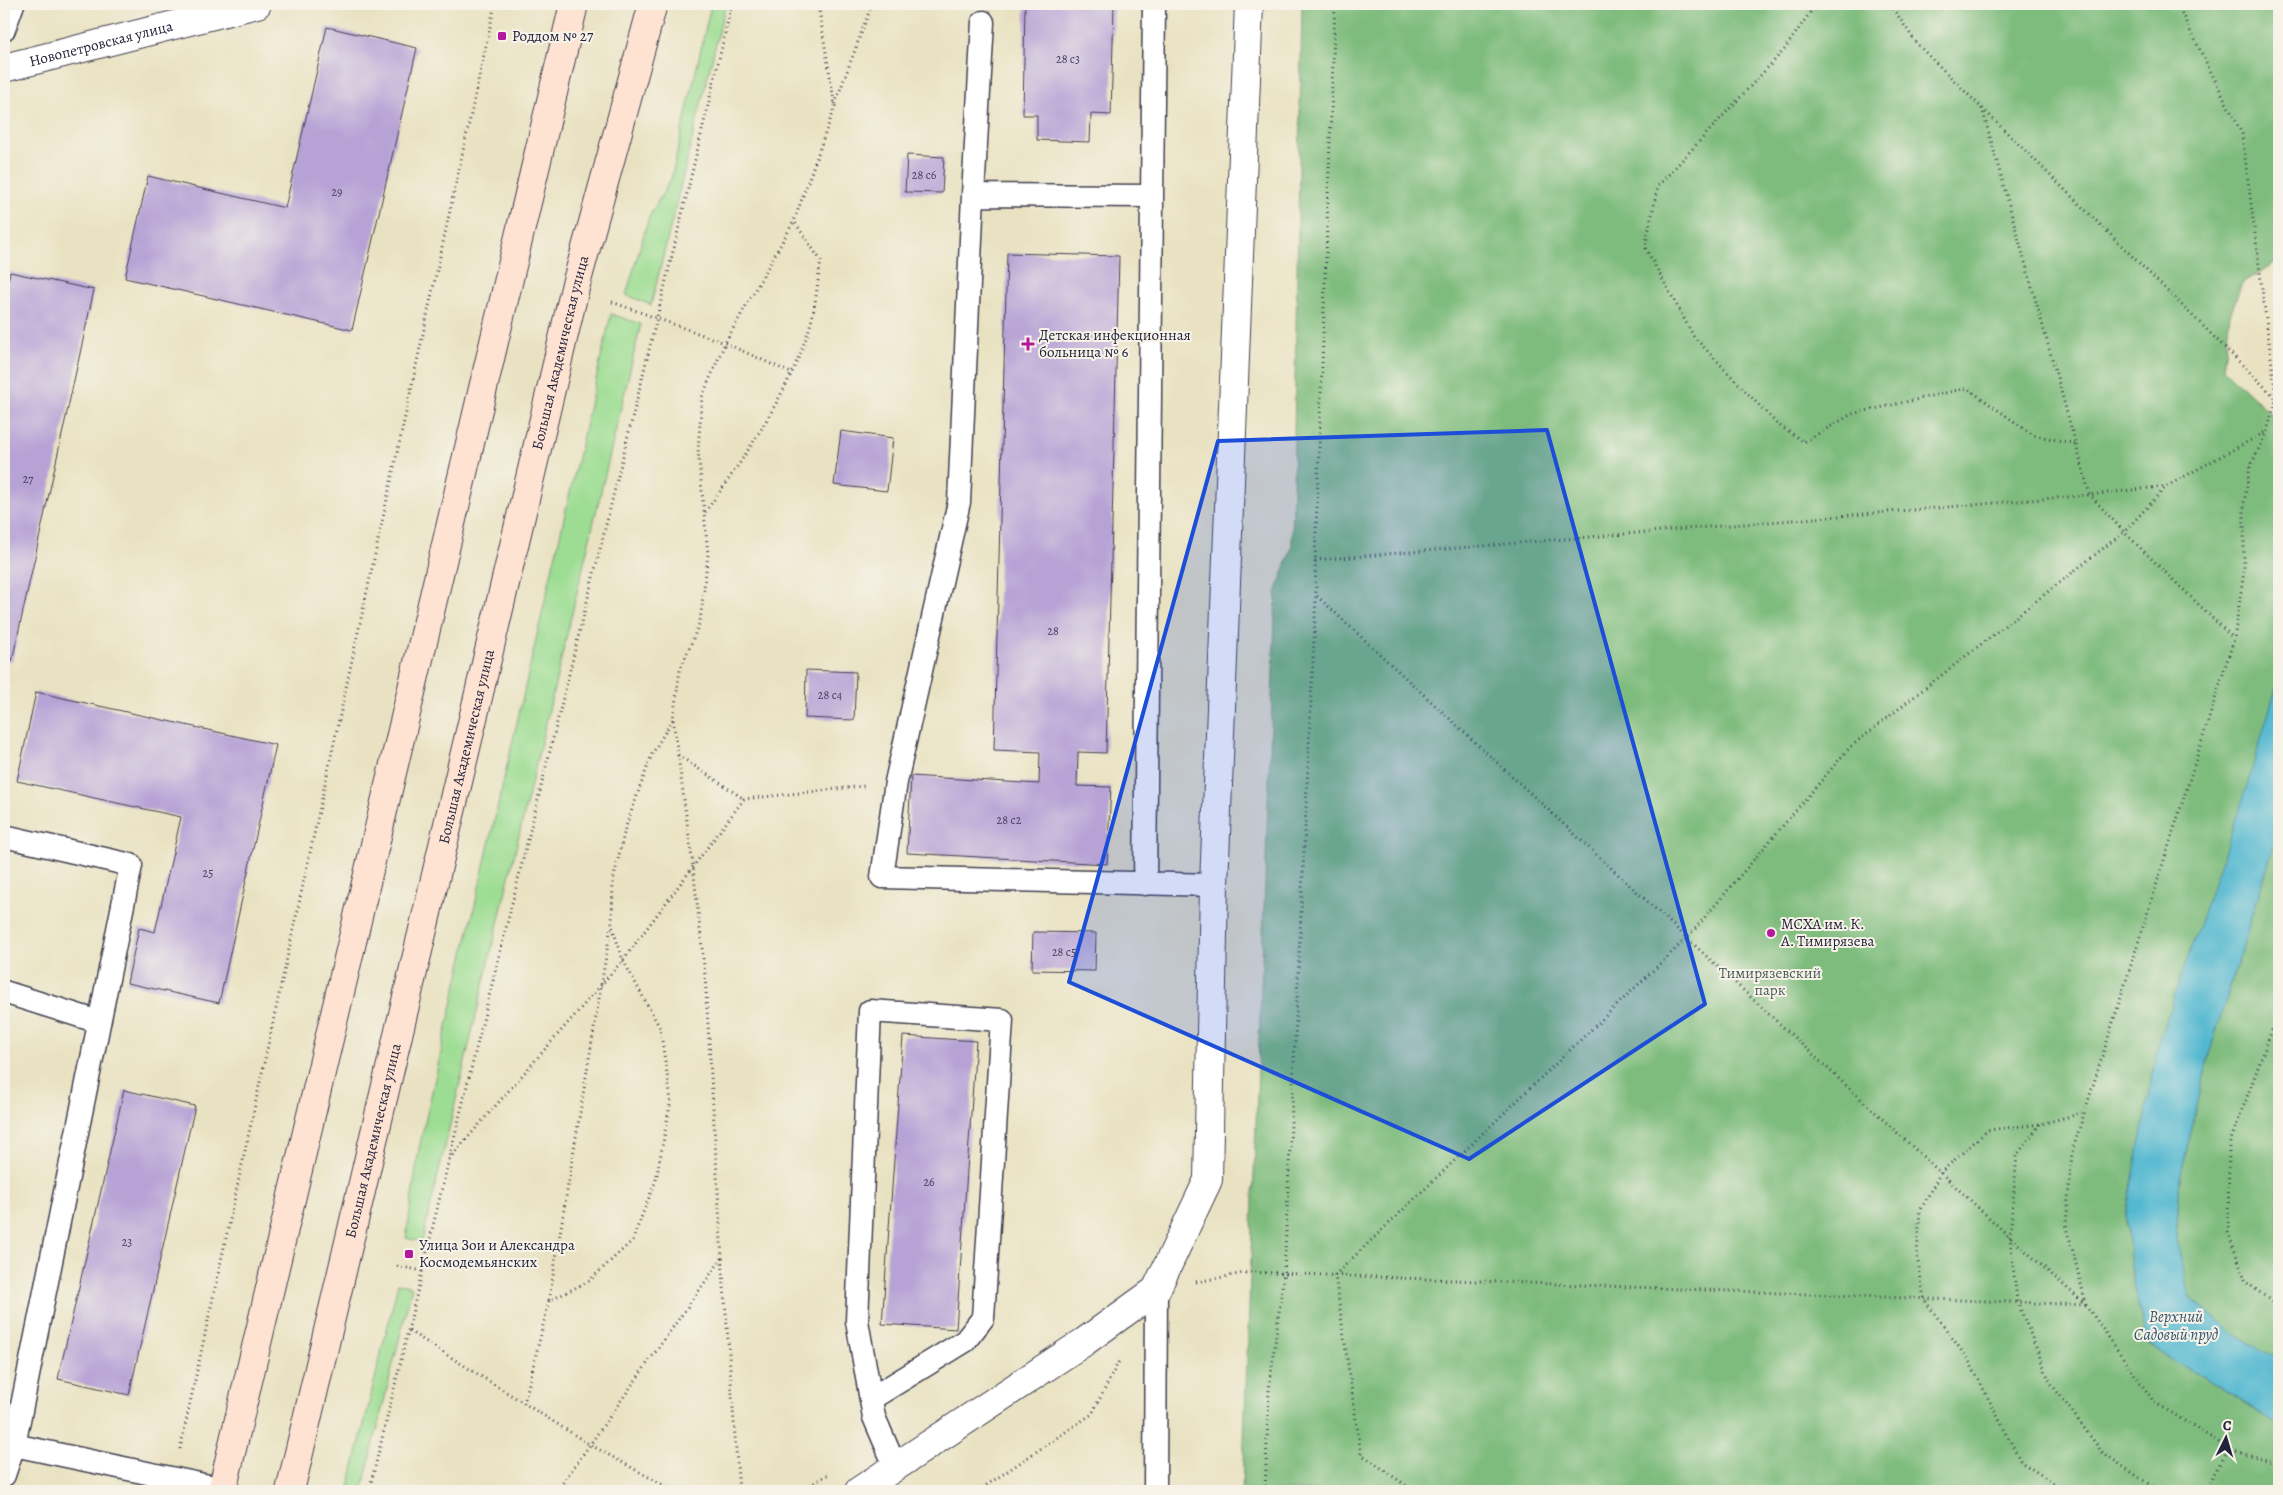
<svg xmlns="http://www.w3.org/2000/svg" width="2283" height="1495" font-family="Alegreya,serif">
	<rect width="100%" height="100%" fill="#f7f3e8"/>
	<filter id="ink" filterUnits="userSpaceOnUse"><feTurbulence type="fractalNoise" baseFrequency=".02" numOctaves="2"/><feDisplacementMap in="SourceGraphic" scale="10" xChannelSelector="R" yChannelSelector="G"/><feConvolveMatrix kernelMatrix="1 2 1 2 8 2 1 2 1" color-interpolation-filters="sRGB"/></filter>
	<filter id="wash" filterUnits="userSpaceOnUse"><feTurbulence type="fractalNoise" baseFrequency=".0096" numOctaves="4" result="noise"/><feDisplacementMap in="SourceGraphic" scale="20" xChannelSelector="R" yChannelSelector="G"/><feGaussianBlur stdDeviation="1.12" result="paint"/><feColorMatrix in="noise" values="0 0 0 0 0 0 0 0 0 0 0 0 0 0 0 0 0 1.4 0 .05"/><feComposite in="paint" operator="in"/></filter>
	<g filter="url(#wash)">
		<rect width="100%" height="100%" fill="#e9e2c2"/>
		<path fill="#9ddd93" stroke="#608067" d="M711 5 725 7 651 305 626 295 649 217 671 179Z
			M611 314 641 324 422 1242 406 1238 419 1148Z
			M398 1283 412 1287 362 1491H348Z"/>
		<path fill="#7ebc7d" stroke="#506f5c" d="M1302 4H2279V260L2242 283 2230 315 2223 369 2279 421V678L2126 1214 2133 1283 2147 1344 2279 1424V1491H1242L1276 593 1292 547Z
			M2279 830V1360L2232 1333 2191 1298 2176 1240 2180 1178 2210 1051Z"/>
		<path fill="#52b8d0" stroke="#3a6d86" d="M2279 678V830L2210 1051 2180 1178 2176 1240 2191 1298 2232 1333 2279 1360V1424L2147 1344 2133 1283 2126 1214 2159 1040 2244 796Z"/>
		<g id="blocks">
			<path fill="#b6a2d5" d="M1025 4H1114L1111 115 1091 114 1090 142 1037 140V115H1023Z
				M327 27 417 48 352 330 125 278 148 176 285 208Z
				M907 155 944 157 942 193 905 192Z
				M1007 253 1119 256 1106 753 1078 752 1077 786 1111 787 1107 864 907 853 911 776 1039 784 1040 752 994 750Z
				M10 272 94 290 12 661 4 659V299Z
				M841 431 893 438 887 491 834 485Z
				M806 670 856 672 854 720 805 718Z
				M36 692 276 745 219 1003 127 983 139 928 155 932 181 817 17 781Z
				M1033 932 1096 933 1095 971 1032 970Z
				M903 1036 976 1041 956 1329 882 1324Z
				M124 1090 195 1106 129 1395 58 1379Z"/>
		</g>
	</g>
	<g filter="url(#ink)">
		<use href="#blocks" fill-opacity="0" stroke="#403f4f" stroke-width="1"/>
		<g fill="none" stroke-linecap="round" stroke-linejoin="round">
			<defs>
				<path id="service" d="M4 29 13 4
					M973 195 983 22
					M1152 196 973 195 959 502 896 782 882 877 1214 885
					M4 836 131 865 14 1445 4 1475
					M1145 884 1154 4
					M4 992 99 1022
					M872 1398 965 1341 983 1318 1002 1020 870 1011 857 1321 874 1417 895 1466
					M14 1445 223 1489
					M1155 1491 1156 1290"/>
				<g id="minor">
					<path id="s1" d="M4 68 257 4"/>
					<path d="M859 1491 1084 1342 1156 1290 1208 1180 1214 885 1249 4"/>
				</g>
				<g id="secondary">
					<path d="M222 1491 574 4"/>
					<path id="s2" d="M290 1491 575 288 653 4"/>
				</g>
			</defs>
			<use href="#service" stroke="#403f4f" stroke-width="25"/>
			<use href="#minor" stroke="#403f4f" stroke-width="30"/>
			<use href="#secondary" stroke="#403f4f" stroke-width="30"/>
			<path stroke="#403f4f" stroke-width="3" stroke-dasharray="1 4" stroke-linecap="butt" d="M1816 4 1784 50 1658 186 1645 247 1694 337 1777 424 1804 442 1852 414 1967 388 2033 435 2077 444
				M1890 4 1917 44 2279 401
				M2177 4 2242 134 2276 396
				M835 104 872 4
				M1982 108 2090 495 2124 532 2233 638
				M612 302 725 343 791 373
				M705 512C743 461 790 390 809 329 816 308 817 283 821 261L794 221
				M1315 560 2090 495 2167 486 2267 431
				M1317 596 2010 1237 2086 1305 2154 1402 2228 1448 2279 1464
				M678 755 744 799
				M2279 1011 2229 1145 2228 1232 2246 1282 2279 1307
				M2040 1124 2017 1155 2010 1237 2017 1301 2050 1382 2102 1452 2159 1491
				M449 1159 623 960 744 799 864 786
				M722 1258 739 1491
				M397 1266 423 1271
				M1196 1282 1250 1272 2086 1305
				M549 1300 611 926
				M2086 1304 2066 1224 2072 1152 2234 639 2244 572V503L2250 467 2267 431 2279 390
				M409 1331 589 1444 674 1491
				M524 1404 549 1301 589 1281 632 1241 656 1180 671 1100 660 1028 623 960 612 926 613 881 625 829 652 754 673 719
				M180 1449 495 4
				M369 1491C397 1379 423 1267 450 1155 544 771 642 388 732 4
				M557 1491 722 1258 705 975 693 866 673 719 680 670 700 622 708 554 698 450 702 397 725 343 794 221 835 106 818 4
				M801 1491 830 1473
				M978 1491 1092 1414 1120 1359
				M1265 1491 1269 1390 1284 1273 1316 596 1315 560 1335 4
				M1414 1491 1361 1454 1335 1275 1688 937 1850 747 2124 532 2167 486
				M2066 1491 2021 1462 1969 1361 1924 1299 1917 1255 1920 1211 1941 1172 1988 1130 2041 1124 2082 1113
				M2205 1491 2228 1448"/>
			<use href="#service" stroke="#fff" stroke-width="22"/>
			<use href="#minor" stroke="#fff" stroke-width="28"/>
			<use href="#secondary" stroke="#fee3d2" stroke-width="28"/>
		</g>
	</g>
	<path fill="#1d4ed8" fill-opacity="0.2" stroke="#1d4ed8" stroke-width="4" stroke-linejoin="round" d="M1547 430 1705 1004 1469 1159 1069 982 1218 441Z"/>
	<g fill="#b5179e" stroke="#f7f3e8" stroke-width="2">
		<rect x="497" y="31" width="10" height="10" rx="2.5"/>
		<path d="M1025.5 336.5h5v5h5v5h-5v5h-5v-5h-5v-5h5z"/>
		<circle cx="1771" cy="933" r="5"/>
		<rect x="404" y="1249" width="10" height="10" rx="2.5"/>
	</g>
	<g text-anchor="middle" stroke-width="4" stroke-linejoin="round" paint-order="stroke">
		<g font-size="12" fill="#474262">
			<text x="1068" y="63">28 с3</text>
			<text x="924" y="179">28 c6</text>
			<text x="337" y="196">29</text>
			<text x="28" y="483">27</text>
			<text x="1053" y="635">28</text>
			<text x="830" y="699">28 c4</text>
			<text x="1009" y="824">28 с2</text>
			<text x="208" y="877">25</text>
			<text x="1064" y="956">28 c5</text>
			<text x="929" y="1186">26</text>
			<text x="127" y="1246">23</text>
		</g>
		<g font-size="15" fill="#22223b" stroke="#f7f3e8" text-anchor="start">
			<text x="512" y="41">Роддом № 27</text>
			<text x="1039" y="340">Детская инфекционная<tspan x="1039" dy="17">больница № 6</tspan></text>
			<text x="1781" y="929">МСХА им. К.<tspan x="1781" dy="17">А. Тимирязева</tspan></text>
			<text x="419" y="1250">Улица Зои и Александра<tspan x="419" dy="17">Космодемьянских</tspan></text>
		</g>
		<g font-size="15" fill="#22223b" stroke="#f7f3e8">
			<text dy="5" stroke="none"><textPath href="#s1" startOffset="100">Новопетровская улица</textPath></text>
			<text dy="5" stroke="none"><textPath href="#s2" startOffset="1170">Большая Академическая улица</textPath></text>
			<text dy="5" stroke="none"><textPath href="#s2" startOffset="765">Большая Академическая улица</textPath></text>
			<text dy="5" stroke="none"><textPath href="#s2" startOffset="360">Большая Академическая улица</textPath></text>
		</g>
		<g font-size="15" fill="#475a55" stroke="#f7f3e8">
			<text x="1770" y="978">Тимирязевский<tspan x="1770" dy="17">парк</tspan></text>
		</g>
		<g font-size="16" font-style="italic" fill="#33566f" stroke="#f7f3e8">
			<text x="2176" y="1322">Верхний<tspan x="2176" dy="18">Садовый пруд</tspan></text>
		</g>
	</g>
	<rect width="2283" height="1495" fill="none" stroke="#f7f3e8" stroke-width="20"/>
	<g transform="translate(2226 1438) rotate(5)" stroke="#f7f3e8" stroke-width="4" paint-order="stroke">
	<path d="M0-4L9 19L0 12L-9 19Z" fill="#22223b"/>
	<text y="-8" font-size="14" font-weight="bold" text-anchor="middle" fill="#22223b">С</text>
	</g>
</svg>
